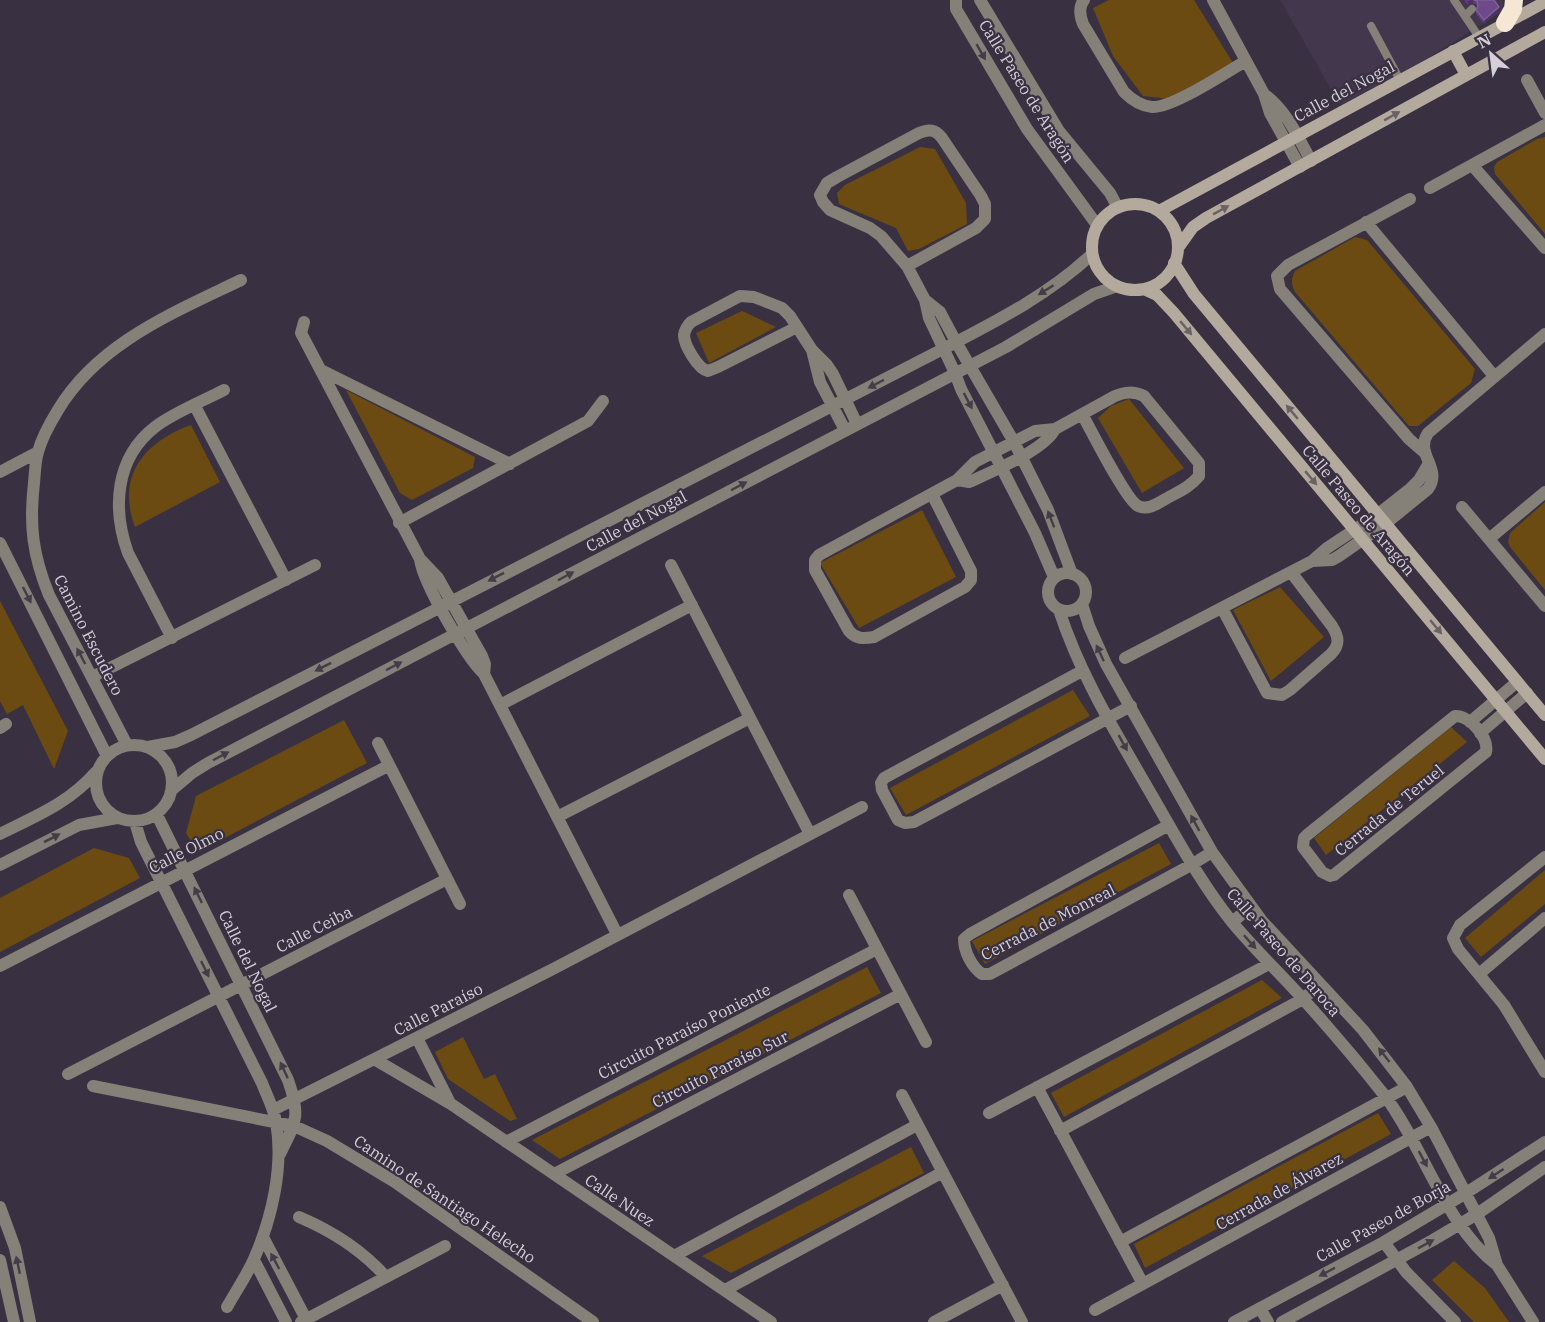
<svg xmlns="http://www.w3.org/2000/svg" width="1545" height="1322" font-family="'IBM Plex Serif',serif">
	<rect width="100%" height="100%" fill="#393141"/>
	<path fill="#42374d" d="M1280 0H1502L1505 10 1418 64 1340 105Z"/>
	<path fill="#6b4b11" d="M1109 0H1194L1233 63 1169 99 1143 96 1113 56 1093 8Z
		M1545 137V234L1495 174 1494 167 1497 162 1537 139Z
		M920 147 935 149 966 203 967 224 919 249 908 251 896 228 839 204 837 193 845 185Z
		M1355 237 1367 240 1475 369 1471 383 1418 426H1409L1295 292C1291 283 1291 279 1295 271Z
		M742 311 776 327 709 363 696 333Z
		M346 390 475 457 473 468 412 500 400 493Z
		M1129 399 1184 468 1142 493 1098 418 1111 406Z
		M191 425 220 482 135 527C116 476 144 442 191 425Z
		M1545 502V590L1510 547 1508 542 1510 533Z
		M922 510 956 577 859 628 820 563Z
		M1280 587 1324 637 1271 681 1233 610Z
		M0 601 68 731 54 769 23 705 7 714 0 701Z
		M1073 690 1090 716 906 815 890 788Z
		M344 720 367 763 198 852 186 833 196 796Z
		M1451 727 1467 742 1326 855 1314 838Z
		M1159 843 1171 864 985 964 972 941Z
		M94 848 129 858 140 878 0 952V898Z
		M1545 870V904L1481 957 1465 938Z
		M867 967 881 993 560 1159 532 1140Z
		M1262 980 1282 998 1064 1117 1051 1093Z
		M463 1037 484 1079 495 1074 517 1119 510 1121 448 1079 435 1052Z
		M1378 1113 1391 1134 1145 1268 1134 1244Z
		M911 1147 924 1173 731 1273 702 1256Z
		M1454 1261 1485 1288 1509 1322H1474L1432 1280Z"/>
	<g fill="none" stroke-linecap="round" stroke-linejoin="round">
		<path stroke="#858078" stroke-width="8" d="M1454 0 1479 37
			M1465 16 1472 9
			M1371 26 1400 80"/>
		<path stroke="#858078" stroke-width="12" d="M956 0V9L1027 129 1097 225
			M980 0 1059 131 1110 193 1118 208
			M1084 0C1078 7 1080 16 1083 24L1124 92C1132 100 1140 106 1152 107 1173 108 1226 72 1246 61
			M1213 0 1264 94 1270 113 1300 167
			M1527 80 1545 113
			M1264 94C1287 111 1298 137 1311 161
			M1472 165 1545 248
			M1430 188 1545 125
			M1410 199 1288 265 1277 276 1280 289 1409 439 1425 453
			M1366 222 1494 376
			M907 266 976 228 985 219V204L981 196 942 138C935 129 929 129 919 133L837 177 827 183 820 195 823 202 830 210 870 228 881 236 907 266 925 300 929 318 955 373 961 389 1035 533 1054 577
			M925 300 940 312 956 342 1014 442 1048 510 1072 574
			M304 322 301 333 420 559C423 583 466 657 484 674L617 934
			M797 327 718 367 708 371C698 369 684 345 684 335 685 329 687 326 691 322L740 296 754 297 782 308 790 316 812 350 827 365 833 374 857 424
			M812 350 820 382 845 430
			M321 370 510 464
			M195 406 286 580
			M0 472 38 452
			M957 480 969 482C991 472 1045 450 1055 429
			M932 494 971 571V580L965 587 874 637C863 639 856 639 849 631L815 570V560L819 555 957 480 975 462 1035 431 1055 429 1115 396C1125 392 1133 391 1144 396L1199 463V476C1191 486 1180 491 1169 497 1160 502 1149 511 1138 506 1126 500 1091 430 1082 414
			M1462 507 1545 606
			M399 523 588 421 603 401
			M1489 539 1545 492
			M0 543 107 756
			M420 559 438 578 482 656 485 664 484 674
			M1312 561 1332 560 1339 556 1385 524 1428 489C1443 468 1414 454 1428 433L1545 334
			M671 565 810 834
			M1048 592a19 19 0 1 1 38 0a19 19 0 1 1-38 0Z
			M1082 604 1089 626 1106 664 1212 852 1262 921 1363 1030 1407 1087 1431 1127 1489 1238 1497 1265 1533 1322
			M1222 608 1267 693 1282 695 1290 690 1331 654C1340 645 1339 637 1332 626L1291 572
			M1059 610C1080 675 1116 733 1150 792 1176 837 1200 882 1232 922 1254 949 1280 973 1303 999 1331 1030 1359 1063 1385 1096 1423 1146 1446 1227 1497 1265
			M172 638 128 553C112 509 115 458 155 427 173 413 203 401 224 390
			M1125 658 1312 561 1327 548 1377 515 1410 489 1419 480 1429 463
			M1082 671 884 778 881 783 882 790 898 820 905 823 914 822 1131 706
			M92 677 315 565
			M500 705 692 605
			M1455 716C1469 715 1489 737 1486 752L1334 875 1330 876 1322 872 1303 847 1304 838 1307 835Z
			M1470 722 1517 682
			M0 728 6 724
			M1480 733 1527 693
			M378 743 460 904
			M96 783a38 38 0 1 1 76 0a38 38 0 1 1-76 0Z
			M127 745 49 595C33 556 29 526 34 483 35 473 35 462 38 452 42 437 50 423 58 410 98 343 173 313 241 280
			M148 747 175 742 191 735C384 635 578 536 772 437 828 408 884 379 941 350 993 323 1049 295 1092 254
			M173 789 192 773 208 763 1006 347 1094 294 1117 286
			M157 815 288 1080C301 1117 296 1121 280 1154
			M557 817 750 718
			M135 822 141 842 262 1083C267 1096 274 1109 276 1122 284 1166 272 1218 254 1259 247 1275 236 1291 227 1307
			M1169 825 970 934 964 939C964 952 972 967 982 974H990L1191 865 1212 852
			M0 834C36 816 69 803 96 772
			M1545 857 1460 925 1453 938 1458 949 1504 1005 1545 1072
			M0 865 79 825 117 818
			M849 895 926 1042
			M1232 922 1251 907
			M0 966 388 766
			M1479 974 1545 918
			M417 1038 450 1103
			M374 1059 451 1104 771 1322
			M68 1074 447 879
			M93 1086 294 1126 327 1141 395 1182 593 1322
			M1037 1087 1143 1284
			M902 1095 1022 1322
			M273 1110 553 969 862 807
			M989 1113 1269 964
			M1060 1131 1303 999 1320 984
			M506 1142 877 949
			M554 1174 901 994
			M0 1207 15 1248 30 1322
			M299 1217C332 1231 362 1250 386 1277
			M263 1237 306 1319 305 1322
			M1120 1242 1407 1087
			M1384 1242 1406 1272 1455 1322
			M674 1256 917 1125
			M0 1260 14 1322
			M254 1260 286 1322
			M725 1290 943 1172
			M1260 1308 1268 1322
			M1095 1310 1431 1127
			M301 1322 445 1246
			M934 1322 1003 1285
			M1234 1322 1384 1242 1466 1193 1545 1142
			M1282 1322 1433 1240 1477 1214 1545 1167"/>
		<path stroke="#b3aa9d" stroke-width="12" d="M1453 51 1466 75
			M1092 247a43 43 0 1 1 86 0a43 43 0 1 1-86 0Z
			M1159 211 1545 2
			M1178 248 1193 227 1206 218 1545 32
			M1174 263 1194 294 1545 715
			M1144 289 1157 295 1174 313 1545 759"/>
		<path stroke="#f5e7d4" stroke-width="18" d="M1505 23 1513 9 1514 0"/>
	</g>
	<path fill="#623a81" d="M1464 0H1494L1499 10 1484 24 1476 14V10L1477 7V5L1473 3 1468 5Z"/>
	<path fill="#4c3063" d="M1473 0V3L1468 5V1Z
		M1499 7V10L1484 24V20Z"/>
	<path fill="#6e4a8a" stroke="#7e5f96" stroke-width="1.5" d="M1474 0H1494L1499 7 1484 20 1476 10 1478 6 1477 1Z"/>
	<defs><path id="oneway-solid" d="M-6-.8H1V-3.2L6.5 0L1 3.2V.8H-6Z" transform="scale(1.5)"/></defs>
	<g fill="#443d49">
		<use href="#oneway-solid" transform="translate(981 52) rotate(60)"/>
		<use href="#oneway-solid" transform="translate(1046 290) rotate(148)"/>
		<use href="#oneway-solid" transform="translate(876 384) rotate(152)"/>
		<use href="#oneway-solid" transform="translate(968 401) rotate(62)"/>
		<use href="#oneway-solid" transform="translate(739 486) rotate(-28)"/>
		<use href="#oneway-solid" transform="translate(1051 519) rotate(-111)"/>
		<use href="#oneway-solid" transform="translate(566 576) rotate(-28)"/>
		<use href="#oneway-solid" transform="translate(496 577) rotate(153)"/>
		<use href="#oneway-solid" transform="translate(27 595) rotate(63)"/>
		<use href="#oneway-solid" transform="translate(1100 653) rotate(-115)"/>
		<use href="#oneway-solid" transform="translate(81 656) rotate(-118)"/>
		<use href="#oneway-solid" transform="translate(394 666) rotate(-28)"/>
		<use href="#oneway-solid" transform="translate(323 667) rotate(153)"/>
		<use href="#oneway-solid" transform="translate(1123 743) rotate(61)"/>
		<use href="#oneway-solid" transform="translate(221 756) rotate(-28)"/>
		<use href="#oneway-solid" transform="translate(1195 823) rotate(-119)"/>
		<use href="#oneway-solid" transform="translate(52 838) rotate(-27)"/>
		<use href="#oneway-solid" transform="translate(198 895) rotate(-116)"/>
		<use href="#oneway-solid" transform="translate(1250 942) rotate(48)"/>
		<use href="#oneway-solid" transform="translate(205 969) rotate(64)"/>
		<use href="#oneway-solid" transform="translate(1384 1055) rotate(-128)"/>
		<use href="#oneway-solid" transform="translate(284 1070) rotate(-115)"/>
		<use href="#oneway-solid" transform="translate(1423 1159) rotate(62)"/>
		<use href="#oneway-solid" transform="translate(1496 1174) rotate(147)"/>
		<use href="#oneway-solid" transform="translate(1426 1244) rotate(-29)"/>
		<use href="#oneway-solid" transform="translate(275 1261) rotate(-118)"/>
		<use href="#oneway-solid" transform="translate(18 1265) rotate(-102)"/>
		<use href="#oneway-solid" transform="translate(1327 1272) rotate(152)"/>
	</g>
	<g fill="#6a6166">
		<use href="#oneway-solid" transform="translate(1392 116) rotate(-29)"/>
		<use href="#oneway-solid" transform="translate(1221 210) rotate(-29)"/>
		<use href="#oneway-solid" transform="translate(1186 328) rotate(50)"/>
		<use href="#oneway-solid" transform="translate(1292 412) rotate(-130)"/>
		<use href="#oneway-solid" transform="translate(1311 478) rotate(50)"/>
		<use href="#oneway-solid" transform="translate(1436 627) rotate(50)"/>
	</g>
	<g text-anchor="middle" stroke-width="4.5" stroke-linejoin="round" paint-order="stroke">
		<g font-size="16" fill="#d4cfd9" stroke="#393141">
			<text transform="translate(1027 91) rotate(58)" y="6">Calle Paseo de Aragón</text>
			<text transform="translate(1344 91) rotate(-28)" y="6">Calle del Nogal</text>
			<text transform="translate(1359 510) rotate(50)" y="6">Calle Paseo de Aragón</text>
			<text transform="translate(636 521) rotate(-28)" y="6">Calle del Nogal</text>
			<text transform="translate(89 635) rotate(63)" y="6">Camino Escudero</text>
			<text transform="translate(1389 810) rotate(-39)" y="6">Cerrada de Teruel</text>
			<text transform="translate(186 850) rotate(-27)" y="6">Calle Olmo</text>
			<text transform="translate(1048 922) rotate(-27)" y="6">Cerrada de Monreal</text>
			<text transform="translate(314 929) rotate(-27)" y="6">Calle Ceiba</text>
			<text transform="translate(1284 952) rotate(49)" y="6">Calle Paseo de Daroca</text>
			<text transform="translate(248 961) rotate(64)" y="6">Calle del Nogal</text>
			<text transform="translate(438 1009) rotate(-27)" y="6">Calle Paraíso</text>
			<text transform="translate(684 1031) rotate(-27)" y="6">Circuito Paraíso Poniente</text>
			<text transform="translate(720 1069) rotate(-27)" y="6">Circuito Paraíso Sur</text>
			<text transform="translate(1279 1191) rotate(-29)" y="6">Cerrada de Álvarez</text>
			<text transform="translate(445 1199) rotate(34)" y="6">Camino de Santiago Helecho</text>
			<text transform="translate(620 1200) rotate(34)" y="6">Calle Nuez</text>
			<text transform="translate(1383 1221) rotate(-29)" y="6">Calle Paseo de Borja</text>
		</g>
	</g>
	<g transform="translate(1491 54) rotate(332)" stroke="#393141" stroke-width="4.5" paint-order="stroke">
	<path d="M0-4.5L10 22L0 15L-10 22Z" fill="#d4cfd9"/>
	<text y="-9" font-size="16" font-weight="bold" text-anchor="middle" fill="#d4cfd9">N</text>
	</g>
</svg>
